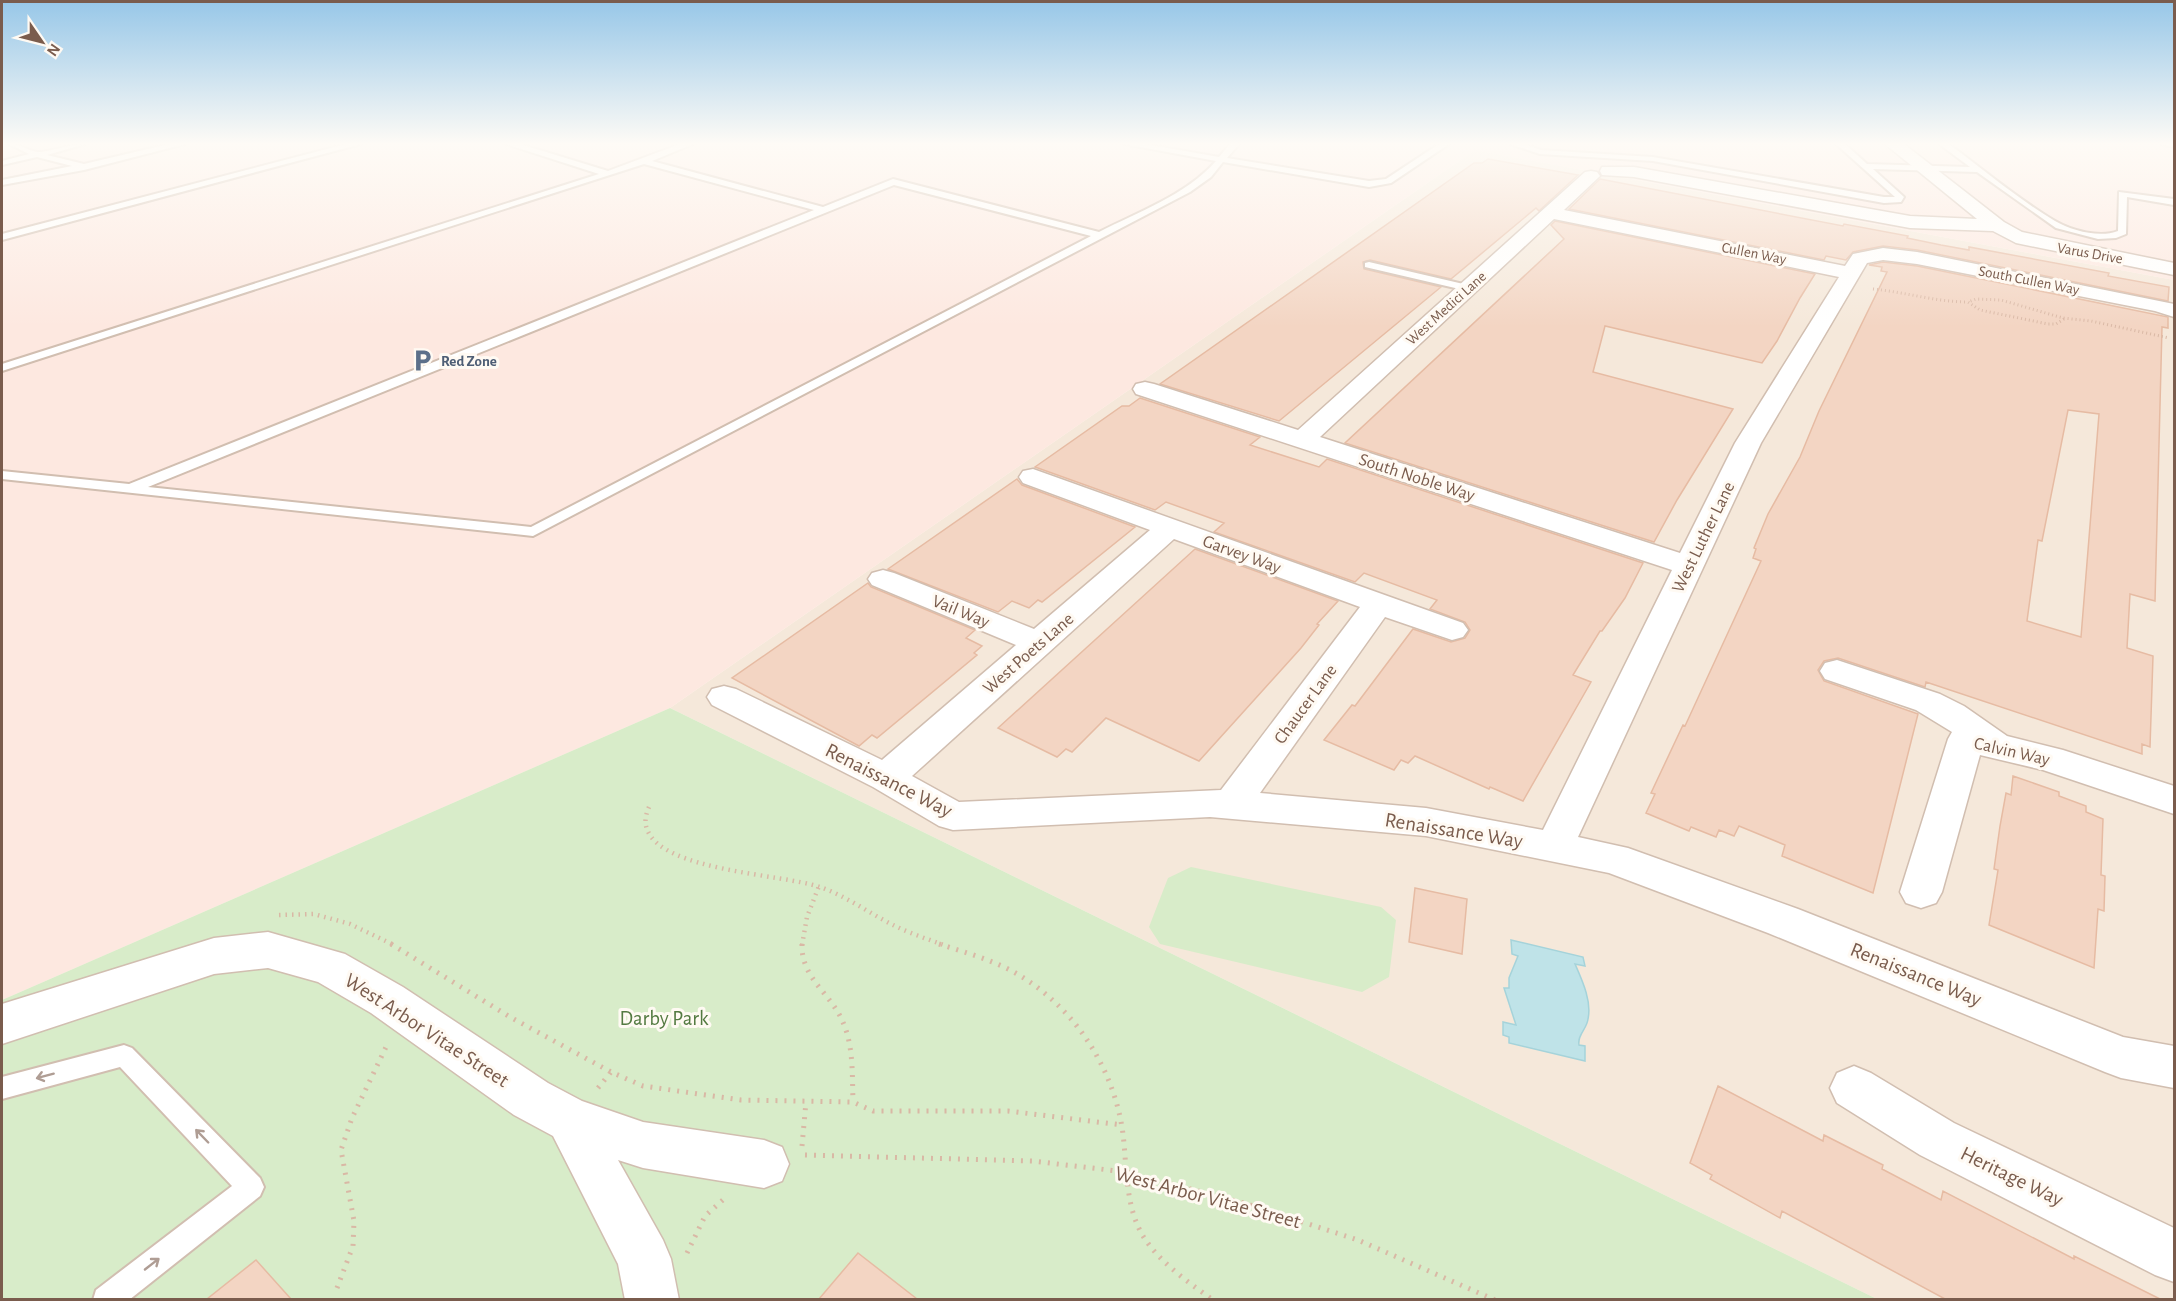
<svg xmlns="http://www.w3.org/2000/svg" width="2176" height="1301" font-family="'Alegreya Sans',sans-serif">
	<rect width="100%" height="100%" fill="#fdf6ec"/>
	<path fill="#f5e8da" d="M1475 150 2174 280V1299H1877L670 708Z"/>
	<path fill="#fde8e0" d="M2 144H2174V280L1475 150 670 708 2 1000Z"/>
	<path fill="#d8ecc9" d="M670 708 1877 1299H2V1000Z
		M1191 867 1381 907 1396 920 1389 977 1362 992 1160 944 1149 927 1168 878Z"/>
	<path fill="#bfe3e8" stroke="#a5d3da" stroke-width="1.5" d="M1511 940 1583 957 1585 966 1575 964C1582 980 1592 1001 1588 1019 1587 1029 1577 1035 1579 1045L1585 1046V1061L1509 1043V1037L1503 1035V1022L1516 1025 1504 988H1509V978L1518 956 1512 954Z"/>
	<path fill="#f3d5c3" stroke="#e6bba3" stroke-width="1.5" fill-rule="evenodd" d="M1488 159 1578 175 1539 211 1536 208 1451 279 1370 260 1363 262 1364 269 1441 287 1279 421 1160 384 1474 163H1482Z
		M1600 179 1843 226 1844 224 1908 236 1907 238 1941 245 1969 250V247L2109 273 2108 276 2169 287 2168 301 1917 250 1883 246 1853 252 1846 260 1826 256 1824 260 1569 209Z
		M1555 221 1815 274 1800 298 1777 341 1762 363 1605 326 1593 372 1733 409 1677 500 1654 542 1345 443 1564 239 1551 225Z
		M1883 262 1917 266 2168 317V328L2162 327 2155 601 2130 594 2127 648 2153 656 2150 747 2142 744V754L1926 682 1925 687 1838 658 1824 661 1818 670 1824 681 1918 714 1873 893 1782 856 1785 845 1739 826 1734 836 1719 830 1716 837 1691 827 1689 831 1646 813 1655 794 1651 793 1683 725 1685 726 1761 561 1753 558 1756 549 1754 548 1768 514 1800 457 1819 411 1887 272 1881 271 1882 267 1869 265ZM2068 410 2099 414 2081 637 2027 621 2038 540 2042 541Z
		M1140 398 1260 437 1250 445 1319 467 1327 459 1643 563 1625 598 1602 631H1600L1573 675 1591 682 1523 801 1490 787 1489 789 1415 756 1408 763 1401 760 1394 770 1324 740 1352 705 1355 706 1413 629 1451 642 1465 638 1470 630 1465 622 1430 609 1437 600 1364 573 1355 582 1214 532 1224 523 1166 502 1155 510 1035 467 1122 406H1129Z
		M1017 479 1022 485 1135 527 1042 602 1038 600 1029 608 1012 601 998 612 888 569Z
		M1195 549 1338 601 1317 624 1319 625 1301 648 1199 761 1106 718 1072 752 1066 749 1057 757 998 728Z
		M868 583 871 587 975 630 966 638 982 646 974 653 977 655 877 738 872 735 859 746 732 678Z
		M2013 776 2059 792V796L2086 806V812L2103 819 2101 875 2105 876 2104 911 2098 909 2094 968 1989 925 1998 870 1994 869 2000 826 2006 793 2011 795Z
		M1415 888 1467 899 1462 954 1409 942Z
		M1718 1086 1823 1141 1824 1135 1883 1165 1882 1169 1941 1200 1943 1191 2074 1259V1256L2160 1299H1945L1782 1211 1780 1218 1710 1179 1712 1175 1690 1163Z
		M858 1253 917 1299H819Z
		M256 1260 291 1299H207Z"/>
	<g fill="none" stroke-linecap="round" stroke-linejoin="round">
		<defs>
			<path id="lane" d="M9 144C20 144 27 150 37 152 45 153 71 144 85 144L47 155 84 164 169 144H185L84 170 2 185V180L72 166 37 157 2 165V161L29 154Z
				M346 144H361L2 240V234Z
				M506 144H520L608 171 680 144H693L652 161 823 207 893 179 1099 232C1138 212 1186 195 1216 161L1124 144H1145L1219 157 1230 144H1239L1227 158 1369 181 1386 179 1439 144H1449L1391 183 1369 187 1223 162 1211 177 1190 192 533 536 2 479V471L129 484 814 210 644 164 2 371V364L599 174ZM894 185 1091 236 531 527 148 487Z
				M1510 144H1524L1541 150 1653 157 1884 197H1895L1836 144H1845L1867 164 1970 167 1939 144H1949C1984 170 2018 199 2055 221 2072 231 2100 238 2118 231L2119 192 2174 199V205L2127 197 2126 234 2116 238 2098 239 2056 228 1977 172 1873 169 1904 197 1901 202 1884 203 1653 161 1540 154Z
				M2161 144H2174V147Z
				M1369 262 1472 286 1473 288 1468 291 1365 267V263Z
				M124 1045 132 1048 260 1178 264 1187 260 1196 129 1300H93L96 1290 232 1186 120 1067 2 1099V1077Z"/>
			<path id="street" d="M1885 144H1904L2004 222 2022 232 2174 263V275L2016 243 1993 231 1910 228 1634 177 1602 175 1600 171 1602 167H1634L1910 216 1977 219Z
				M1591 171 1597 172 1600 176 1564 210 1845 266 1853 254 1883 248 1917 252 2174 304V317L2155 311 1917 264 1883 260 1867 263 1761 443 1578 837 1628 848 1798 909 2123 1037 2174 1046V1088L2121 1078 2105 1072 1768 933 1609 873 1426 836 1210 817 953 830 939 826 873 787 712 705 707 697 712 689 724 686 736 689 882 760 1016 645 872 585 868 579 872 573 883 570 894 573 1034 629 1150 530 1023 483 1019 477 1023 471 1033 469 1463 623 1468 630 1463 637 1452 640 1385 617 1260 793 1426 808 1543 830 1672 570 1136 394 1133 389 1136 384 1145 382 1154 384 1298 430 1585 172ZM1554 219 1839 277 1735 443 1680 553 1320 437ZM1174 539 1360 607 1221 790 959 802 912 776Z
				M1837 660 1940 694 1964 706 2007 736 2063 750 2174 786V814L2043 770 1980 755 1942 892 1936 903 1921 908 1906 903 1900 892 1948 739 1952 732 1916 710 1825 679 1820 671 1825 663Z
				M268 932 345 954 403 987 548 1083 582 1101 643 1122 764 1140 782 1147 789 1164 782 1181 764 1188 643 1168 618 1160 663 1240 671 1259 679 1300H625L618 1264 553 1136 514 1115 371 1013 318 982 268 968 214 974 2 1044V1004L214 938Z
				M1854 1066 1871 1073 1954 1123 2174 1228V1282L2155 1275 1920 1155 1837 1103 1830 1088 1837 1073Z"/>
		</defs>
		<use href="#lane" stroke="#d1beb0" stroke-width="4"/>
		<use href="#street" stroke="#d1beb0" stroke-width="3"/>
		<path stroke="#d9b8a5" stroke-width="3" stroke-dasharray="1 3" stroke-linecap="butt" d="M1873 289C1905 292 1936 302 1968 302
			M2064 319 2056 324H2048L1980 310 1968 302 1976 299 2001 300 2063 318 2091 321 2169 338"/>
		<path stroke="#d9b8a5" stroke-width="4.5" stroke-dasharray="1.5 5" stroke-linecap="butt" d="M649 807C646 814 644 822 647 829 661 871 782 874 820 887 846 896 869 913 893 925 909 933 927 939 944 945
			M279 915 314 914 350 924 394 945
			M802 945 807 917 819 886"/>
		<path stroke="#d9b8a5" stroke-width="5" stroke-dasharray="2 7" stroke-linecap="butt" d="M391 944 510 1017 611 1072 643 1086 741 1100 853 1102 873 1111H1008L1122 1125
			M802 944C801 976 826 990 840 1016 854 1042 852 1073 853 1102
			M939 944C964 952 989 959 1012 971 1072 1004 1114 1066 1123 1134 1127 1167 1125 1206 1143 1236 1159 1262 1188 1282 1213 1300
			M598 1088 611 1072
			M802 1146 806 1102
			M805 1155 1032 1161 1126 1172 1247 1204 1358 1240 1495 1300
			M687 1253 705 1216 725 1198
			M337 1288 353 1246 354 1221 341 1150 352 1118 387 1045"/>
		<use href="#lane" fill="#fff" fill-rule="evenodd"/>
		<use href="#street" fill="#fff" fill-rule="evenodd"/>
	</g>
	<defs><path id="oneway-shaft" d="M-6 0H5M1.5-3L5.5 0L1.5 3" fill="none" stroke-width="1.6" stroke-linecap="round" stroke-linejoin="round" transform="scale(1.5)"/></defs>
	<g stroke="#af9d94">
		<use href="#oneway-shaft" transform="translate(45 1076) rotate(165)"/>
		<use href="#oneway-shaft" transform="translate(202 1136) rotate(-134)"/>
		<use href="#oneway-shaft" transform="translate(152 1264) rotate(-38)"/>
	</g>
	<linearGradient id="sky" x2="0" y2="1"><stop stop-color="#97c7e8"/><stop offset="0.44" stop-color="#fefbf6"/><stop offset="1" stop-color="#fefbf6" stop-opacity="0"/></linearGradient>
	<rect width="2176" height="327" fill="url(#sky)"/>
	<defs>
		<symbol id="parking-bare" viewBox="-9 -9 18 18"><path d="M-3.5-5.5H1a3.5 3.5 0 0 1 0 7H-1V5.5H-3.5ZM-1-3.4V-.6H.8a1.4 1.4 0 0 0 0-2.8Z" fill="#5c6f8a" stroke="#fffaf3" stroke-width="2.5" paint-order="stroke"/></symbol>
	</defs>
	<g fill-rule="evenodd">
		<use href="#parking-bare" x="406" y="344" width="33" height="33"/>
	</g>
	<g text-anchor="middle" stroke-width="6" stroke-linejoin="round" paint-order="stroke">
		<g font-size="15" fill="#7a5c4d" stroke="#fffaf3">
			<text transform="translate(1754 253) rotate(11)" y="5">Cullen Way</text>
			<text transform="translate(2090 253) rotate(10)" y="5">Varus Drive</text>
			<text transform="translate(2029 280) rotate(11)" y="5">South Cullen Way</text>
			<text transform="translate(1446 308) rotate(-42)" y="5">West Medici Lane</text>
		</g>
		<g font-size="15" font-weight="bold" fill="#4e5e75" stroke="#fffaf3" text-anchor="start">
			<text x="441" y="366">Red Zone</text>
		</g>
		<g font-size="18" fill="#7a5c4d" stroke="#fffaf3">
			<text transform="translate(1417 477) rotate(18)" y="6">South Noble Way</text>
			<text transform="translate(1703 537) rotate(-64)" y="6">West Luther Lane</text>
			<text transform="translate(1242 554) rotate(20)" y="6">Garvey Way</text>
			<text transform="translate(961 611) rotate(22)" y="6">Vail Way</text>
			<text transform="translate(1028 653) rotate(-41)" y="6">West Poets Lane</text>
			<text transform="translate(1305 704) rotate(-54)" y="6">Chaucer Lane</text>
			<text transform="translate(2012 751) rotate(13)" y="6">Calvin Way</text>
		</g>
		<g font-size="21" fill="#7a5c4d" stroke="#fffaf3">
			<text transform="translate(889 780) rotate(27)" y="7">Renaissance Way</text>
			<text transform="translate(1454 830) rotate(9)" y="7">Renaissance Way</text>
			<text transform="translate(1916 974) rotate(22)" y="7">Renaissance Way</text>
			<text transform="translate(427 1030) rotate(33)" y="7">West Arbor Vitae Street</text>
			<text transform="translate(2012 1176) rotate(26)" y="7">Heritage Way</text>
			<text transform="translate(1208 1197) rotate(15)" y="7">West Arbor Vitae Street</text>
		</g>
		<g font-size="21" fill="#537a41" stroke="#fffaf3">
			<text x="664" y="1025">Darby Park</text>
		</g>
	</g>
	<rect width="2176" height="1301" fill="none" stroke="#7a5c4d" stroke-width="6"/>
	<g transform="translate(42 42) rotate(125)" stroke="#fffaf3" stroke-width="4.5" paint-order="stroke">
	<path d="M0-4.5L10 22L0 15L-10 22Z" fill="#7a5c4d"/>
	<text y="-9" font-size="16" font-weight="bold" text-anchor="middle" fill="#7a5c4d">N</text>
	</g>
</svg>
